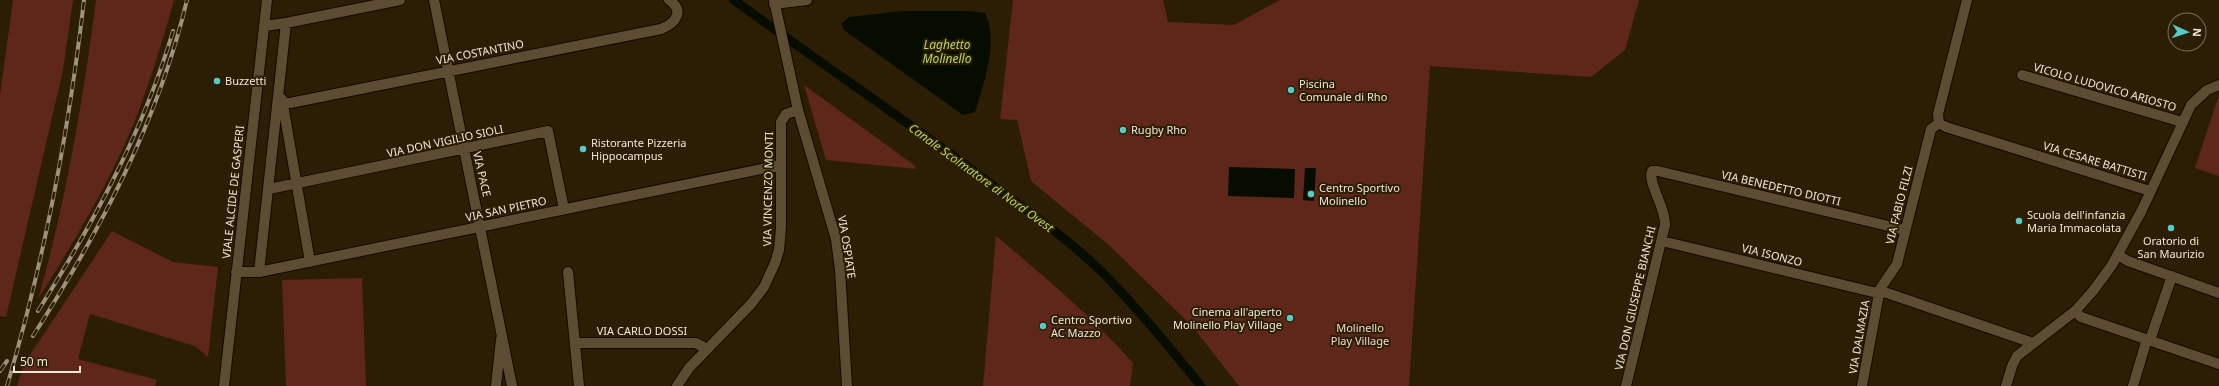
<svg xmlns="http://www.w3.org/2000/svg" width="2219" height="386" font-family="'Noto Sans',sans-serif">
	<rect width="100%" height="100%" fill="#2c1e04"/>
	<path fill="#5e2719" d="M13 0H73L63 70 6 317 0 316V95Z
		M96 0H174C163 40 151 79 136 118 110 182 75 241 38 299 66 202 83 101 96 0Z
		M1013 0H1163L1168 22 1234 25 1280 0H1639L1625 50 1591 77 1430 66 1409 386H1239L1193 327 1110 246 1031 181 1017 120 1000 119Z
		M804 85 914 165 916 169 826 160Z
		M2218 98 2219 99V176L2195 168Z
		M112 231 173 262 218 267 208 357 195 346 90 314 78 359 157 380 155 386H17L24 364Z
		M996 236C1045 277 1090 315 1133 363L1130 386H983Z
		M362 278 366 386H286L282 280Z"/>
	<path fill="#060c00" d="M902 11H970L985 13C999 42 984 83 975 112L963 115 844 30 841 24 849 17Z
		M1229 167 1295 169 1294 198 1228 196Z
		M1305 168H1316L1314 201 1303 200Z"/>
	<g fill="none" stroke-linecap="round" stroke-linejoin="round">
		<path stroke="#060c00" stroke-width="9" d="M734 0C816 60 901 117 983 178 1024 209 1068 238 1105 275 1139 310 1170 348 1201 386"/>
		<defs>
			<path id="minor" d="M434 0 512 386
				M774 0 798 110 836 239 840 270 847 386
				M1967 0 1938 114 1939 123 1946 127 2150 191
				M774 4 807 0
				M264 26 286 23 400 0
				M2022 75 2182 122
				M282 99 310 262
				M278 102 290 103 661 29C676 23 685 11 669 0
				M269 189 548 131 564 209
				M1662 241 1873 292 1887 293 2033 343
				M2118 255 2128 261 2219 293
				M236 272H259L781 165
				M259 272 286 23
				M568 272 579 386
				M1878 292 1897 264 1931 129 1939 123
				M2075 311 2081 317 2219 364
				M2150 340 2172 276
				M576 343H696L707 349
				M224 386 267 0
				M496 386 501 339
				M677 386 689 368 751 304 764 287 775 263 779 250 781 228V122L786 114 798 110
				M1626 386 1665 225C1666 208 1647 182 1652 171H1658L1905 230
				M1862 386 1878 299V292
				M2006 386 2012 366 2017 356 2075 311 2093 291 2112 265 2142 210 2191 105 2207 90 2219 85
				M2133 386 2147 339"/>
		</defs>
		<use href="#minor" stroke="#140700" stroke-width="12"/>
		<use href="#minor" stroke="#5c4c32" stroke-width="10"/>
		<defs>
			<path id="rail" d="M38 311C94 222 143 132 173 31
				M33 336C100 231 158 122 187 0
				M0 371 7 361
				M7 386C44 261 69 130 84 0"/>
		</defs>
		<use href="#rail" stroke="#9e927e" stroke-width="4"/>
		<use href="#rail" stroke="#2c1e04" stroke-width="2.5" stroke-dasharray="8" stroke-linecap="butt"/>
	</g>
	<g fill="#54cdc7" stroke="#2c1e04" stroke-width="1.5">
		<circle cx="217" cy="81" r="4"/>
		<circle cx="1291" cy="90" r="4"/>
		<circle cx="1123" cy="130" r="4"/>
		<circle cx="583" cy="149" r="4"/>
		<circle cx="1311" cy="194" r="4"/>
		<circle cx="2019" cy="221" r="4"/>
		<circle cx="2171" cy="228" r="4"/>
		<circle cx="1290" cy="318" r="4"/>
		<circle cx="1043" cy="326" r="4"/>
	</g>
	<g text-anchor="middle" stroke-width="4" stroke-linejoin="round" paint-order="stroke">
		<g font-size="11" fill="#f1e7d8" stroke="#2c1e04">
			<text transform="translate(480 52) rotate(-11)" y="4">VIA COSTANTINO</text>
			<text transform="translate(2105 87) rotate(16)" y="4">VICOLO LUDOVICO ARIOSTO</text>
			<text transform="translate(445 141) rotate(-12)" y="4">VIA DON VIGILIO SIOLI</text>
			<text transform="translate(2095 161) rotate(17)" y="4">VIA CESARE BATTISTI</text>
			<text transform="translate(482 174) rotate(77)" y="4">VIA PACE</text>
			<text transform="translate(1781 188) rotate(13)" y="4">VIA BENEDETTO DIOTTI</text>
			<text transform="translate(768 189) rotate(-89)" y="4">VIA VINCENZO MONTI</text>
			<text transform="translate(233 192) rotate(-84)" y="4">VIALE ALCIDE DE GASPERI</text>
			<text transform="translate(1899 205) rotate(-76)" y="4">VIA FABIO FILZI</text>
			<text transform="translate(506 209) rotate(-12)" y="4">VIA SAN PIETRO</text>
			<text transform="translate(847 247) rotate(81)" y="4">VIA OSPIATE</text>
			<text transform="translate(1772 255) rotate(14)" y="4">VIA ISONZO</text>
			<text transform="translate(1635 298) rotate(-77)" y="4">VIA DON GIUSEPPE BIANCHI</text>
			<text x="642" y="335">VIA CARLO DOSSI</text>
			<text transform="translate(1859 337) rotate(-80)" y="4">VIA DALMAZIA</text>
		</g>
		<g font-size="11" fill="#f1e7d8" stroke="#2c1e04" text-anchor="start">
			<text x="225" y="85">Buzzetti</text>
			<text x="1299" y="88">Piscina<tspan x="1299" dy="13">Comunale di Rho</tspan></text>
			<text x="1131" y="134">Rugby Rho</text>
			<text x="591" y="147">Ristorante Pizzeria<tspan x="591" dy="13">Hippocampus</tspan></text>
			<text x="1319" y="192">Centro Sportivo<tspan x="1319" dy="13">Molinello</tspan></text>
			<text x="2027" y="219">Scuola dell'infanzia<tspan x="2027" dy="13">Maria Immacolata</tspan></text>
			<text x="2171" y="245" text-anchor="middle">Oratorio di<tspan x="2171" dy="13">San Maurizio</tspan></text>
			<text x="1282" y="316" text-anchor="end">Cinema all'aperto<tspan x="1282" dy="13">Molinello Play Village</tspan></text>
			<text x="1051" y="324">Centro Sportivo<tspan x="1051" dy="13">AC Mazzo</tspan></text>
		</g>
		<g font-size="11" fill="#f1d7d0" stroke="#2c1e04">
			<text x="1360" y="332">Molinello<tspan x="1360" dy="13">Play Village</tspan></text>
		</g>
		<g font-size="12" font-style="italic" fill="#b4d95f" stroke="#2c1e04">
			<text x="947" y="49">Laghetto<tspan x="947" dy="14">Molinello</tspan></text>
			<text transform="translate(981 178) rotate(36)" y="4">Canale Scolmatore di Nord Ovest</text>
		</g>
	</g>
	<g transform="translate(2187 32) rotate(93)"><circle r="19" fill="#2c1e04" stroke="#7b6e59"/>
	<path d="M0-3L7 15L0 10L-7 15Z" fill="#54cdc7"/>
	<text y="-6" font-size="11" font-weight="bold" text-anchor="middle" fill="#f1e7d8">N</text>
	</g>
	<path d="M14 366v6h66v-6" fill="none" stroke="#f1e7d8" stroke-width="2"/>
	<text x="20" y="366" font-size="12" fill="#f1e7d8" stroke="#2c1e04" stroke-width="3" paint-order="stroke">50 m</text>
</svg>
